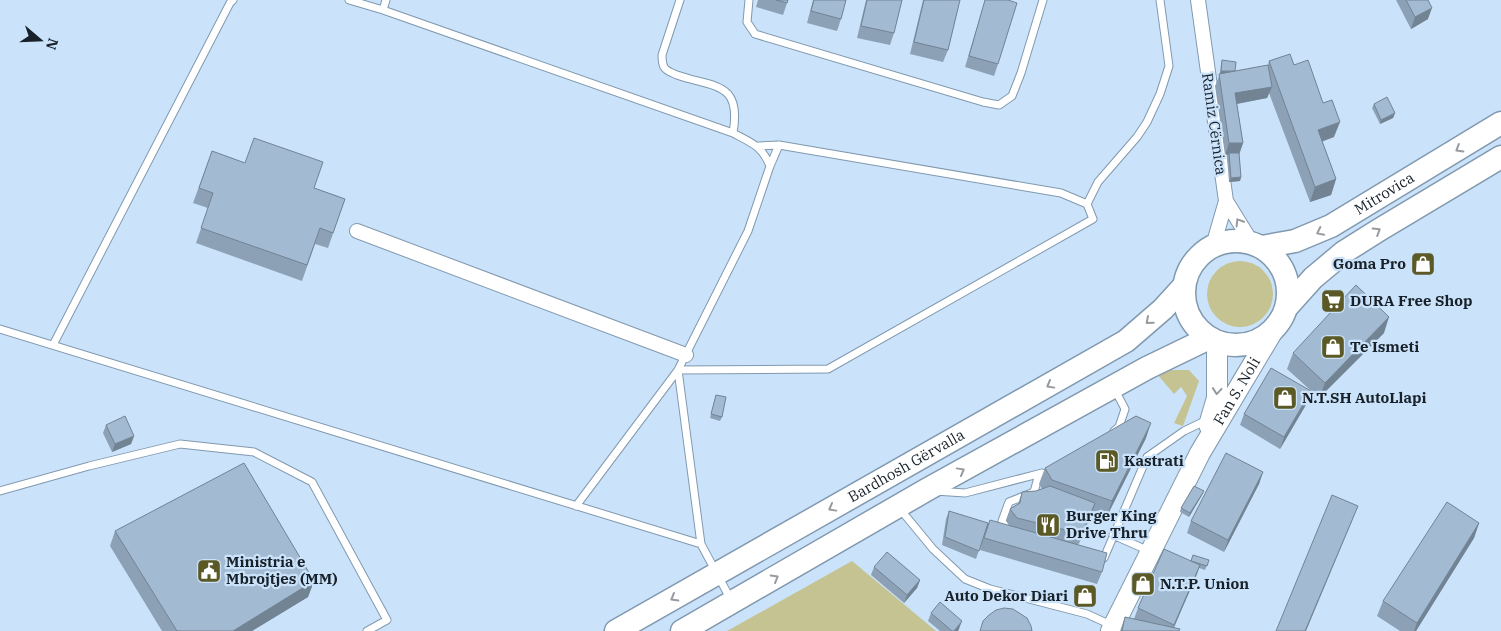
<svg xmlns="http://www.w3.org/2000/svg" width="1501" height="631" font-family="'IBM Plex Serif',serif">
	<rect width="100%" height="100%" fill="#cae3fa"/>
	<path fill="#c5c391" d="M1207 294a33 33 0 1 1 66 0a33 33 0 1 1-66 0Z
		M1165 370H1189L1199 381 1183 426 1174 423 1187 396 1181 387 1174 394 1157 374Z
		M852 561 936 631H727Z"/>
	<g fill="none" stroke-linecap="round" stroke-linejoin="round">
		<defs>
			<path id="service" d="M349 0 383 10 733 133C752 143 762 146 770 166L748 231 678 370 576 506
				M680 0 662 55C662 59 662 63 664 67 666 71 672 73 677 75 714 88 742 81 733 133
				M749 0 747 22 755 34 983 102 999 105 1012 96 1021 73 1043 0
				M383 10 386 0
				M759 146 779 145 1061 193 1087 204
				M770 166 779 145
				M0 329 701 544
				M53 345 230 3 233 0
				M678 370 828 369 1093 219 1087 204 1098 182 1137 137 1147 122 1160 94 1169 66 1160 0
				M678 370 701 544 731 600
				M1114 431 1119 427 1125 409 1114 388
				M0 491 89 466 180 444 254 452 312 482 387 620 367 631
				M935 491 965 493 1042 473
				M900 509 933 549 965 579 990 589 1087 614 1111 625
				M1009 531 1002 521 1009 502 1034 492 1039 474
				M1113 535 1149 551
				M1103 558H1104L1147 457 1184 431 1207 420"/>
			<path id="minor" d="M1198 0 1226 201 1213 246
				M1226 201 1252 243
				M357 231 686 355"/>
			<g id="secondary">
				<path d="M1209 425 1217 398V342"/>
				<path id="s1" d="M1111 631 1200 453 1274 329"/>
			</g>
			<g id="trunk">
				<circle cx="1236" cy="293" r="52"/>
				<path id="s2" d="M1262 247 1295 241 1331 226 1501 123"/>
				<path d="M1287 307 1313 278 1344 252 1379 230 1501 157"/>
				<path id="s3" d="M616 631 1126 341 1163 309 1184 286"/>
				<path d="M682 631 928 489 1147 368 1209 338"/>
			</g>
		</defs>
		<use href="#service" stroke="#8199af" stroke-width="9"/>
		<use href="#minor" stroke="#8199af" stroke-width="16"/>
		<use href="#secondary" stroke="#8199af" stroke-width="22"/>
		<use href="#trunk" stroke="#8199af" stroke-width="25"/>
		<use href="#service" stroke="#fff" stroke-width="7"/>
		<use href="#minor" stroke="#fff" stroke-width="14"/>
		<use href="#secondary" stroke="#fff" stroke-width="20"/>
		<use href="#trunk" stroke="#fff" stroke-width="22"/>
	</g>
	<path fill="#8ca1b5" d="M758 0H788L783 15 756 7Z
		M813 0H846L841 19 837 31 807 23Z
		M866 0H902L894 33 890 45 857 38Z
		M923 0H960L948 50 943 62 910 54Z
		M985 0H1008L998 64 994 76 965 67Z
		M1396 0H1428V19L1411 29Z
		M1222 60 1235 71 1268 65 1269 61 1294 65 1334 137 1322 141 1336 179 1331 195 1310 202 1269 93 1267 98 1237 104 1243 143 1239 154 1241 177 1240 181 1229 182 1227 158 1228 155H1225L1215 86 1220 74 1221 64Z
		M1374 104 1395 113 1393 118 1380 124 1372 108Z
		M212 151 345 199 328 248 315 244 302 281 196 243 208 208 193 203Z
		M1384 333 1319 398 1287 369 1293 353Z
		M1311 391 1307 403 1280 449 1240 425 1244 414Z
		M716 395 722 417 720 421 710 418Z
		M106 425 134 436 131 444 112 452 103 433Z
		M1146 438 1107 516 1092 511 1078 545 1102 572 1097 584 980 550 981 544 976 559 942 545 946 519 949 511 988 523 1009 525 1006 521 1010 509 1018 504 1022 492 1036 491 1042 489 1039 484 1045 468Z
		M1263 472 1259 484 1224 552 1187 533 1191 521Z
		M1202 495 1189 517 1180 512 1181 508Z
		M1479 523 1474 538 1416 631H1400L1377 616 1383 601Z
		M115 531 314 581 308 597 252 631H162L110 546Z
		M1209 560 1205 570 1199 568 1174 628 1179 631H1120L1125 617 1134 619 1138 608 1191 561Z
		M874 567 920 580 917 588 904 603 871 575Z
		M931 613 959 629 958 631H940L928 621Z"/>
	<path fill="#728393" d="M1432 8 1428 19 1411 29 1415 17Z
		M1221 71 1235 72 1219 75Z
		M1272 87 1267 98 1230 105 1235 93Z
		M1395 113 1393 118 1380 124 1381 120Z
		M1340 122 1334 137 1313 145 1318 130Z
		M1229 143H1243L1239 155H1225Z
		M1241 177 1240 181 1229 182 1231 178Z
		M1336 179 1331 195 1310 202 1315 187Z
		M1389 317 1384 333 1319 398 1325 383Z
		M1311 391 1307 403 1280 449 1284 437Z
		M1151 423 1146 438 1107 516 1112 501Z
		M134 436 131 444 112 452 115 444Z
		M1263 472 1259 484 1224 552 1228 540Z
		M1204 491 1202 495 1189 517 1190 513Z
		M1095 503 1091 515 1078 546 1082 534Z
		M1358 506 1352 521 1306 631H1305Z
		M1479 523 1474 538 1416 631H1414L1417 623Z
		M1200 565 1196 577 1172 631 1174 625Z
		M920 580 917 588 904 603 907 595Z
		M314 581 308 597 252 631H233Z
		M962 621 959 629 958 631H954Z"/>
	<path fill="#a3bbd2" stroke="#728393" d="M776 0H788L787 3Z
		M814 0H846L841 19 811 11Z
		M867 0H902L894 33 861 26Z
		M924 0H960L948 50 914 42Z
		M985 0H1008L1017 3 998 64 969 56Z
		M1406 0H1428L1432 8 1415 17Z
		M1290 54 1294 65 1308 60 1323 103 1332 100 1340 122 1318 130 1336 179 1315 187 1269 61Z
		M1222 60 1236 62 1235 71H1221Z
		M1268 65 1272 87 1235 93 1243 143H1229L1219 74Z
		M1387 97 1395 113 1381 120 1374 104Z
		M254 138 323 162 314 188 345 199 333 233 320 228 307 265 201 228 213 193 199 188 212 151 245 163Z
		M1229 153H1239L1241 177 1231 178Z
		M1356 285 1389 317 1325 383 1293 353Z
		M1271 368 1311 391 1284 437 1244 414Z
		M716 395 726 397 722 417 711 414Z
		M125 416 134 436 115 444 106 425Z
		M1136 416 1151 423 1112 501 1052 480 1045 468Z
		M1226 453 1263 472 1228 540 1191 521Z
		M244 463 314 581 233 631H177L115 531Z
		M1050 486 1095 503 1082 534 1017 518 1010 509 1020 503 1022 492 1036 491Z
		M1194 486 1204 491 1190 513 1181 508Z
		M1332 495 1358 506 1305 631H1276Z
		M1447 502 1479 523 1417 623 1383 601Z
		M949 511 988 523 979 551 945 537Z
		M990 520 1107 553 1102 572 984 538Z
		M1164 549 1200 565 1174 625 1138 608Z
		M887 552 920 580 907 595 874 567Z
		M1193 555 1209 560 1207 566 1191 561Z
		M940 602 962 621 954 631H952L931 613Z
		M1004 608 1013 609 1027 618 1031 626 1032 631H980L983 621 989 615 996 610Z
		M1125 617 1180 629 1179 631H1122Z"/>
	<defs><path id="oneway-chevron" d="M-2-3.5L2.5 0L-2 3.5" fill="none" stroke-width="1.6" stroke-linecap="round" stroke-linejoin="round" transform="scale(1.25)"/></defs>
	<g stroke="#979b9f">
		<use href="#oneway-chevron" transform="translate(1459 149) rotate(149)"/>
		<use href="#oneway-chevron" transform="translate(1239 222) rotate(-122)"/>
		<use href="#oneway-chevron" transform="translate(1377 231) rotate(-32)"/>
		<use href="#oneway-chevron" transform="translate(1320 232) rotate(154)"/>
		<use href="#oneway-chevron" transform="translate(1149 321) rotate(139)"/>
		<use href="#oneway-chevron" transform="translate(1050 385) rotate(151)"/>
		<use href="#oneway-chevron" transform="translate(1217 391) rotate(95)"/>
		<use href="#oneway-chevron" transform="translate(961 471) rotate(-29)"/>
		<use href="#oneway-chevron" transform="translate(832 508) rotate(151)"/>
		<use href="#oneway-chevron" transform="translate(775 578) rotate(-30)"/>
		<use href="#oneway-chevron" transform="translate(674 598) rotate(150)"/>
	</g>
	<defs>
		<symbol id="shop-square" viewBox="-11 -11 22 22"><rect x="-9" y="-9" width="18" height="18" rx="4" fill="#5b5925" stroke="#cae3fa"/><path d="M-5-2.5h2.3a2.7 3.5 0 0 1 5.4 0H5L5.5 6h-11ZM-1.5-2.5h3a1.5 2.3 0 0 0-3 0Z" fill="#fff"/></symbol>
		<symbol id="supermarket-square" viewBox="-11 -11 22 22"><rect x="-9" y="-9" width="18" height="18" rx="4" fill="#5b5925" stroke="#cae3fa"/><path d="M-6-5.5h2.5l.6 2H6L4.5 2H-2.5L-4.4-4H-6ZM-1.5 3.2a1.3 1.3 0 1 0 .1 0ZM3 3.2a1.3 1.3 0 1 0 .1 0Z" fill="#fff"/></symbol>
		<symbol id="fuel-square" viewBox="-11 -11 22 22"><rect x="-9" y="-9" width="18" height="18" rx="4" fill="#5b5925" stroke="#cae3fa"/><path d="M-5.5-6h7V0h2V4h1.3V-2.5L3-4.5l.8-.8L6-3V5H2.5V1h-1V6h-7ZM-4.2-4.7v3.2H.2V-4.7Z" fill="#fff"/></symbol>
		<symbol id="restaurant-square" viewBox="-11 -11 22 22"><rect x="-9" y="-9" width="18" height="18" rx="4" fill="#5b5925" stroke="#cae3fa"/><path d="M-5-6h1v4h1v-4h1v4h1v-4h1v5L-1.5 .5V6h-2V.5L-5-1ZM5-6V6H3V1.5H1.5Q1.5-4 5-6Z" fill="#fff"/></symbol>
		<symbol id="civic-square" viewBox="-11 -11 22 22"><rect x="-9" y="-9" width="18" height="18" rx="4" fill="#5b5925" stroke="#cae3fa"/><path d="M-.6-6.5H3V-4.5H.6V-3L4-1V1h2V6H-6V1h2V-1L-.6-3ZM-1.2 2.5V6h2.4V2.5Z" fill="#fff"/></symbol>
	</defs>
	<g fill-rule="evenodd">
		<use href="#shop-square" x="1409" y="250" width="28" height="28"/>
		<use href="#supermarket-square" x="1319" y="287" width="28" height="28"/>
		<use href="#shop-square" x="1319" y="333" width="28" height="28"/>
		<use href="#shop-square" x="1271" y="384" width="28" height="28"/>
		<use href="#fuel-square" x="1093" y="447" width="28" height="28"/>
		<use href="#restaurant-square" x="1034" y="511" width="28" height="28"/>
		<use href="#civic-square" x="195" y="557" width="28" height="28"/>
		<use href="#shop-square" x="1129" y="570" width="28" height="28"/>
		<use href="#shop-square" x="1071" y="582" width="28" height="28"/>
	</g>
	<g text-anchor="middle" stroke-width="4.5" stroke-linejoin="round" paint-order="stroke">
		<g font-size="15" fill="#182129" stroke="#cae3fa">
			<text transform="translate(1214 124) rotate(82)" y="5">Ramiz Cërnica</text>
			<text dy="5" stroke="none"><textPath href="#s2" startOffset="135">Mitrovica</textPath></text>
			<text dy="5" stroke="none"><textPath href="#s1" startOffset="271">Fan S. Noli</textPath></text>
			<text dy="5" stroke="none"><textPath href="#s3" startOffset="334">Bardhosh Gërvalla</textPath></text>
		</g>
		<g font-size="15" font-weight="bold" fill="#182129" stroke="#cae3fa" text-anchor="start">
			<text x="1406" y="269" text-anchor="end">Goma Pro</text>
			<text x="1350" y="306">DURA Free Shop</text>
			<text x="1350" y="352">Te Ismeti</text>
			<text x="1302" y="403">N.T.SH AutoLlapi</text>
			<text x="1124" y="466">Kastrati</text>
			<text x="1066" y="521">Burger King<tspan x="1066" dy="17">Drive Thru</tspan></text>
			<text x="226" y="567">Ministria e<tspan x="226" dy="17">Mbrojtjes (MM)</tspan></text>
			<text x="1160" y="589">N.T.P. Union</text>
			<text x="1068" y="601" text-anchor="end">Auto Dekor Diari</text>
		</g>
	</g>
	<g transform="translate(40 40) rotate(109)" stroke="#cae3fa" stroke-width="4" paint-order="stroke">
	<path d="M0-4L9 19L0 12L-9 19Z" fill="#182129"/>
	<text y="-8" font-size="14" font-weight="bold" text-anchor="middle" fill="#182129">N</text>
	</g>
</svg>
